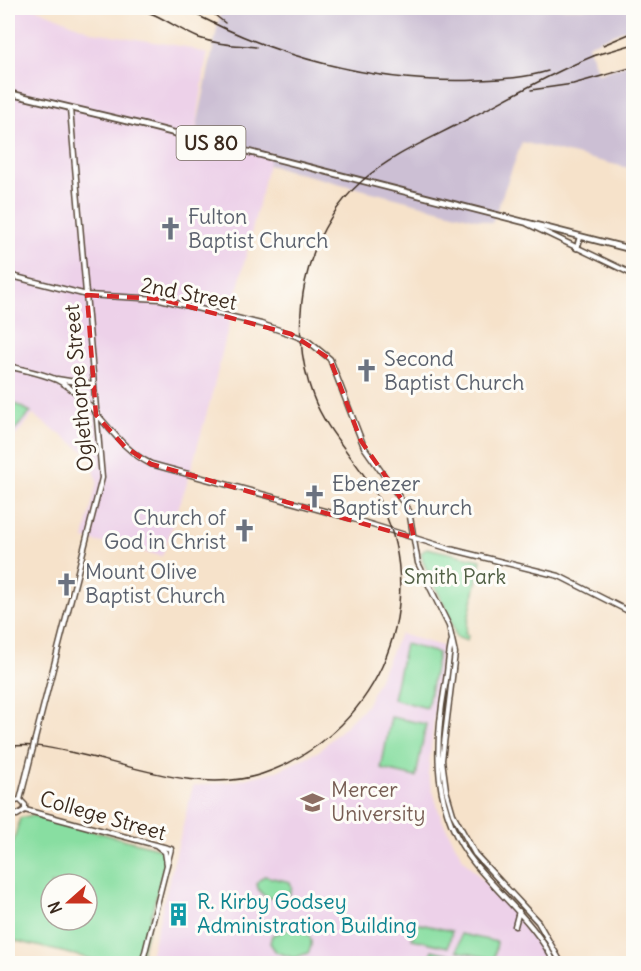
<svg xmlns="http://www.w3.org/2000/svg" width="641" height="971" font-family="Delius,sans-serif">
	<rect width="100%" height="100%" fill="#fdfcf7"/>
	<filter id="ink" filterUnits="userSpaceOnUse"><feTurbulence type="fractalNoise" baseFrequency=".0167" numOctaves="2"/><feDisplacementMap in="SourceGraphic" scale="12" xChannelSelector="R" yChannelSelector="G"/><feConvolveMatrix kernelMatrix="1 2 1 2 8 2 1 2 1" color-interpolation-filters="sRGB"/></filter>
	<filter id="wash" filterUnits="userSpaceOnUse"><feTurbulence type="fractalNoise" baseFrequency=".008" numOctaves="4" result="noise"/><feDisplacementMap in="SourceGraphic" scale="24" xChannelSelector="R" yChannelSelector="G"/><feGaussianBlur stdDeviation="1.35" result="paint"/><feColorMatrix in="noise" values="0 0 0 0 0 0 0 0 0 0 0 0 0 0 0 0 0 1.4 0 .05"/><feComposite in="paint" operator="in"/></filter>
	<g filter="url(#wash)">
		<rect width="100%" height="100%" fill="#f6e2ca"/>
		<path fill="#edd1e9" d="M8 8H35L93 32 186 47 207 54 195 136 271 153 211 398 188 480 162 556 84 539 97 482 91 456 33 415 8 445Z
			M400 634 442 646 428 774 441 818 463 859 535 936 550 963 148 964 193 786 235 781 277 771 319 751 366 706Z"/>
		<path fill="#ccbfd4" d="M216 8H633V26L588 45 598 74 633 62V169L522 142 492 223 268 165 271 153 195 136 220 15Z"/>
		<path fill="#88dea1" stroke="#628460" stroke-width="1.5" fill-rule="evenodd" d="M14 403 31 412 8 437Z
			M427 548 481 560 465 634 468 635 467 641 456 637 449 615 423 562 421 553Z
			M405 644 438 653 427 708 393 699Z
			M391 717 426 724 416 777 381 769Z
			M32 815 157 848 164 853 165 862 139 963H108L8 939V861L20 818ZM51 884H87V920H51Z
			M264 876 290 882 292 888 289 895C277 902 257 899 257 882Z
			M416 923 452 931 448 947 412 939Z
			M294 927C308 930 316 939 308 953L294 958 276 952 270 943 272 935Z
			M461 934 497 942 494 959 457 951Z
			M432 950 457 956 455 963H429Z"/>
	</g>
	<g filter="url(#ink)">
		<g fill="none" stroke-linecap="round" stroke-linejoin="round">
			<defs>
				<path id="secondary" d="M528 224 634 275
					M8 275 87 295 160 299 261 324 291 334
					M308 341 330 359 364 447 409 511 418 563 449 626 455 653 442 760 446 790 453 814 475 854 538 922 562 964
					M8 366C23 370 42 373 57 380 96 400 112 445 151 464L350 518 450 549 559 576 634 614
					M57 379 94 385
					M452 640C448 655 448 671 445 686 434 749 432 811 475 864 502 898 536 923 555 964
					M35 739 102 478 70 109
					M20 800 33 748
					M20 800 25 805V810
					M11 806 12 812 17 815 25 810
					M11 806 15 801 20 800
					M25 810 171 849 142 964
					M157 846 165 852 167 865
					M515 926 519 911"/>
				<path id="primary" d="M8 93 143 125 634 250
					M577 248 580 237"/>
			</defs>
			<use href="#secondary" stroke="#574638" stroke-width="7"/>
			<use href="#primary" stroke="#574638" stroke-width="8"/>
			<use href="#secondary" stroke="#fff" stroke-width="4"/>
			<use href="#primary" stroke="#fff" stroke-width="4.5"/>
			<path stroke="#3b2a1e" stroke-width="1.5" d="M135 8C158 13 177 29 199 38 218 45 237 45 256 47
				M184 8C273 57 377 85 480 80 503 79 525 78 548 71
				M206 8 225 23
				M633 8H634
				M603 45 634 32
				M593 56 634 44
				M531 90 573 84 634 67
				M8 747C31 743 51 748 74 753 134 766 201 794 262 774 372 737 432 613 382 506 364 466 328 437 313 396 286 324 303 234 362 181 392 154 433 138 468 119 512 96 555 71 601 53"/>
			<defs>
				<path id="secondary-bridge" d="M291 334 308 341
					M33 748 35 739"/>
			</defs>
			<use href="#secondary-bridge" stroke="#574638" stroke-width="7" stroke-linecap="butt"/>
			<use href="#secondary-bridge" stroke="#fff" stroke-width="4"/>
		</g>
	</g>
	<path fill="none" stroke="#d62828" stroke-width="4.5" stroke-dasharray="12 8" stroke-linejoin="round" d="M87 295 160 299 291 334 330 359 361 441 407 507 414 538 151 464 125 447 96 415Z"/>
	<defs>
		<symbol id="church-bare" viewBox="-9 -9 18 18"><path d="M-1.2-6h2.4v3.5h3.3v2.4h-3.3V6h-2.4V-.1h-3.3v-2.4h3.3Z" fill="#6b7280" stroke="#fdfcf7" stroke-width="2.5" paint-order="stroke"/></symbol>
		<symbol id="university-bare" viewBox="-9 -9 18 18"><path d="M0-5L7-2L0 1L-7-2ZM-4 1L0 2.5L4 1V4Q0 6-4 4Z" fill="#8d6e63" stroke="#fdfcf7" stroke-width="2.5" paint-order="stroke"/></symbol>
		<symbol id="building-bare" viewBox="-9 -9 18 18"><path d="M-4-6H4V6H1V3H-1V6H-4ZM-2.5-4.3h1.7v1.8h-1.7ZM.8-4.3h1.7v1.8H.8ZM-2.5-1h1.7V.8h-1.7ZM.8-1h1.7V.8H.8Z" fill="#0f9aa8" stroke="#fdfcf7" stroke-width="2.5" paint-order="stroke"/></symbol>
	</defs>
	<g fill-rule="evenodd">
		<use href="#church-bare" x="154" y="212" width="33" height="33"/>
		<use href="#church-bare" x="350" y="354" width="33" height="33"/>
		<use href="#church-bare" x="298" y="480" width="33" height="33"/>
		<use href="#church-bare" x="228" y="514" width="33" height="33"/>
		<use href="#church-bare" x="50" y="568" width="33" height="33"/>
		<use href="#university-bare" x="296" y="786" width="33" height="33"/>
		<use href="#building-bare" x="162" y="898" width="33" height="33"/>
	</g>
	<g text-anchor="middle" stroke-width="6" stroke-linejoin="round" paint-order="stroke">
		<rect fill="#fdfcf7" stroke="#75695f" stroke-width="1.5" x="176.5" y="126" width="69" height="34" rx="4.5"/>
		<g font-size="20" font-weight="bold" fill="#3b2a1e">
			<text x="211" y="150">US 80</text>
		</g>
		<g font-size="21" fill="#5b616d" stroke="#fdfcf7" text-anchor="start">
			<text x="188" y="224">Fulton<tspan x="188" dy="24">Baptist Church</tspan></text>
			<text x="384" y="366">Second<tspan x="384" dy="24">Baptist Church</tspan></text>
			<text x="332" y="491">Ebenezer<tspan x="332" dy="24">Baptist Church</tspan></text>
			<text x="226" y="525" text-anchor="end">Church of<tspan x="226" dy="24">God in Christ</tspan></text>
			<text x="85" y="579">Mount Olive<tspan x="85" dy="24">Baptist Church</tspan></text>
		</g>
		<g font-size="21" fill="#3b2a1e" stroke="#fdfcf7">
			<text transform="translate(189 294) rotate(11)" y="7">2nd Street</text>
			<text transform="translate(79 388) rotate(-95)" y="7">Oglethorpe Street</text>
			<text transform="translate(103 816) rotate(16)" y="7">College Street</text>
		</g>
		<g font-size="21" fill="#526045" stroke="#fdfcf7">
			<text x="455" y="584">Smith Park</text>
		</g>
		<g font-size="21" fill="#785e54" stroke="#fdfcf7" text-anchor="start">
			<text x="331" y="797">Mercer<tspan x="331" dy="24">University</tspan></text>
		</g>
		<g font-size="21" fill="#0d838f" stroke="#fdfcf7" text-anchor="start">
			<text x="197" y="909">R. Kirby Godsey<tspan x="197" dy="24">Administration Building</tspan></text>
		</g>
	</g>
	<rect width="641" height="971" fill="none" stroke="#fdfcf7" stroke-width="30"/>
	<g transform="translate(69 902) rotate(249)"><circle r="28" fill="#fdfcf7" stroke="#afa8a0" stroke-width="1.5"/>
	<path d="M0-4.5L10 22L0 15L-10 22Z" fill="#c8321e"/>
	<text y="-9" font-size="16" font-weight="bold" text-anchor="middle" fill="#3b2a1e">N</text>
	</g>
</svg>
